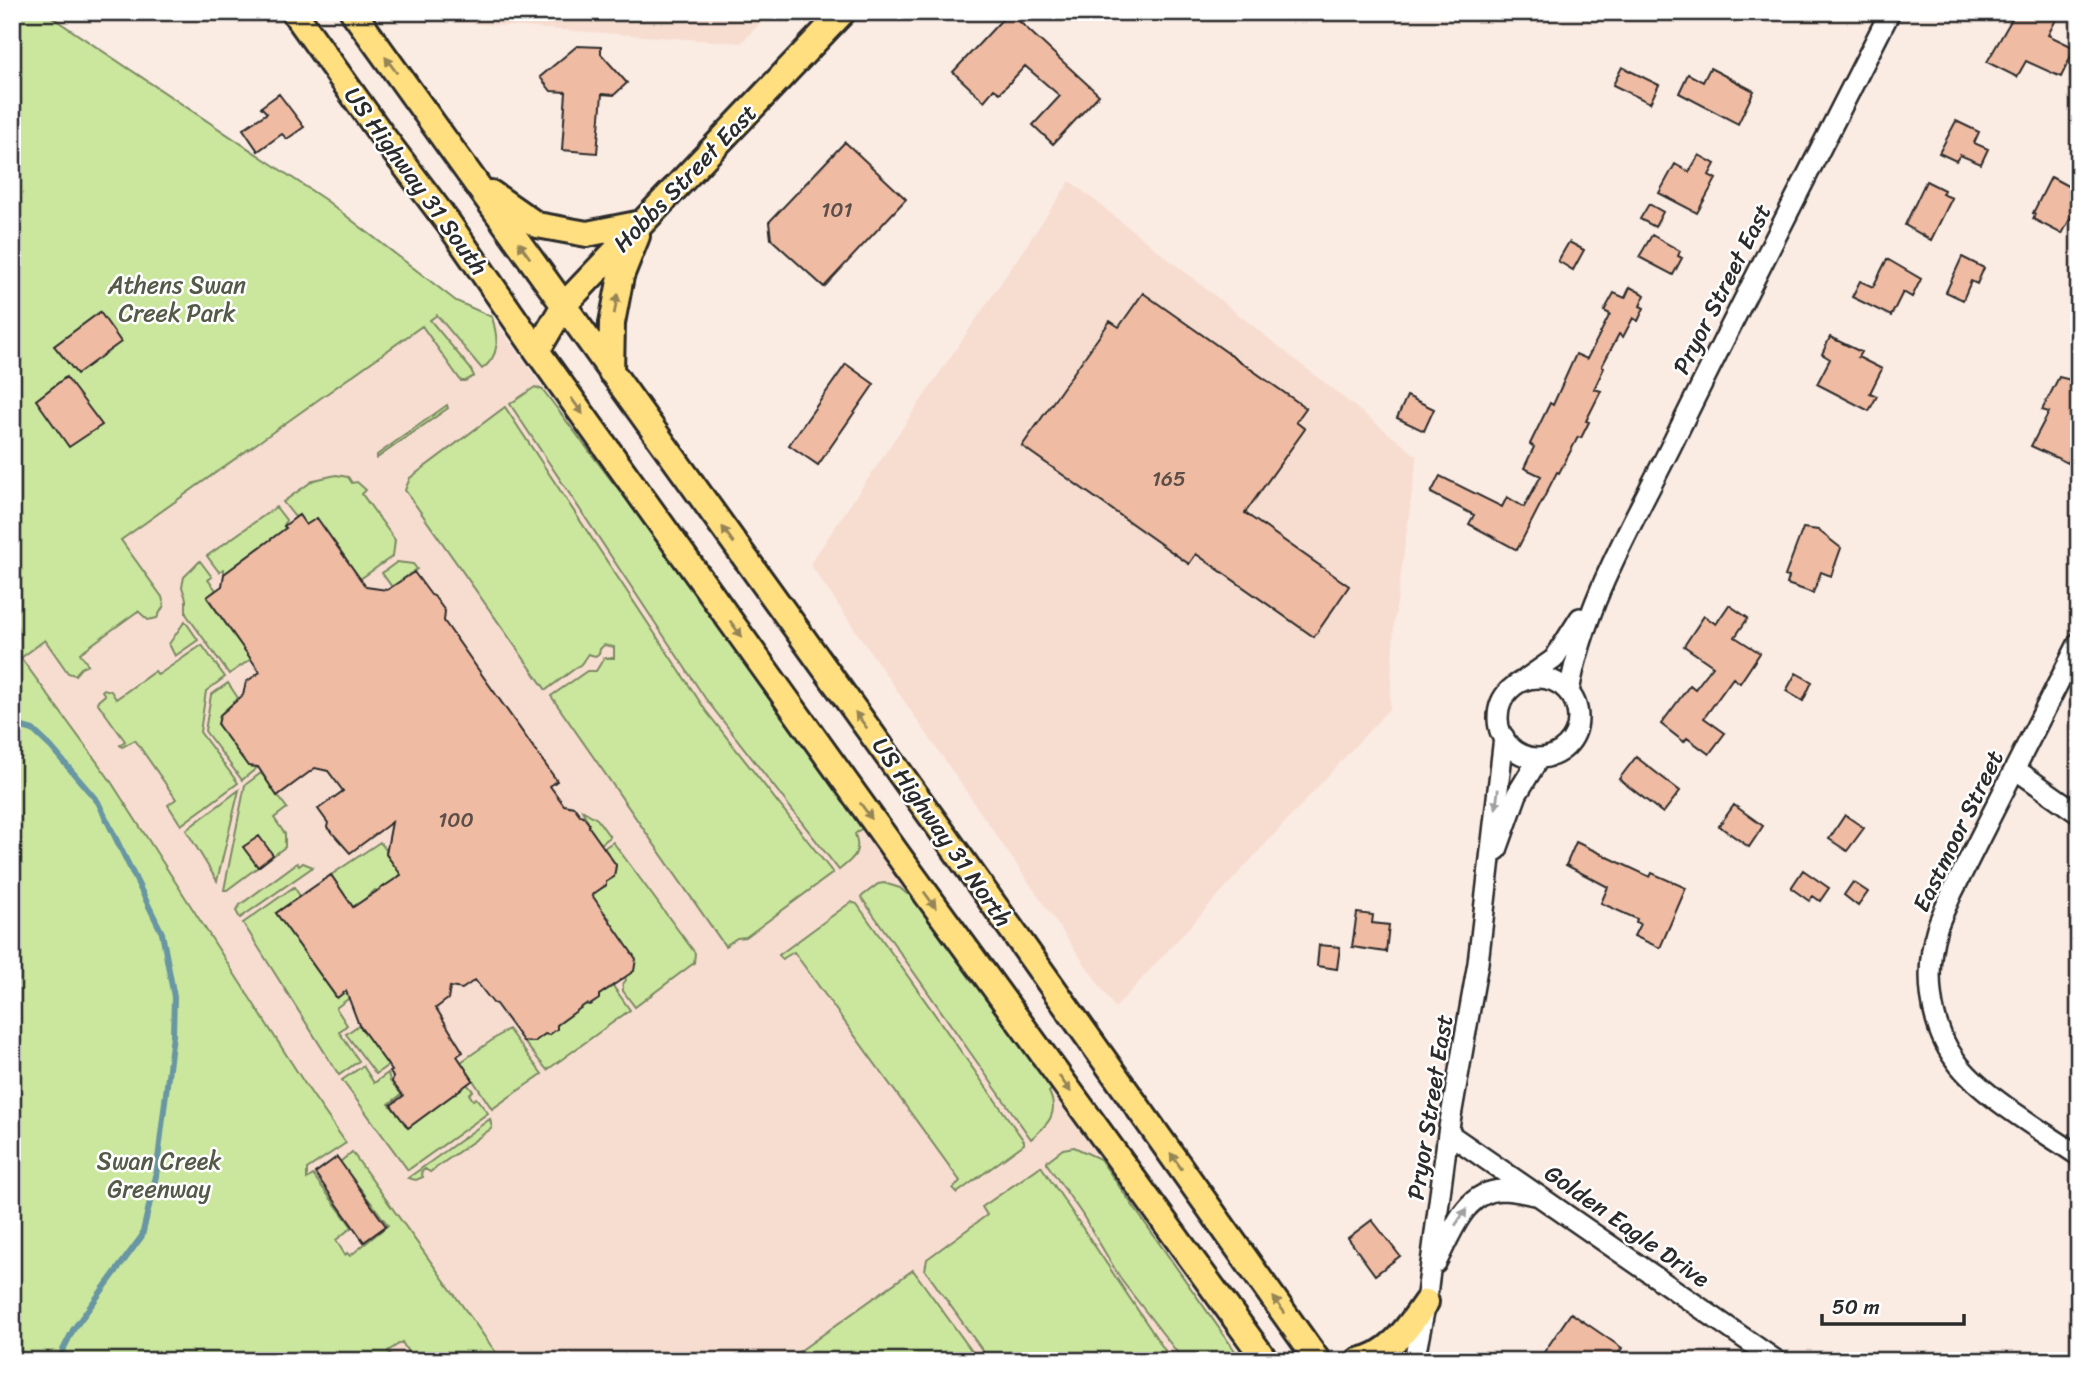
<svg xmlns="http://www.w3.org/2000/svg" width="2091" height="1373" font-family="Sriracha,sans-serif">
	<rect width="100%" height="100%" fill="#faebe3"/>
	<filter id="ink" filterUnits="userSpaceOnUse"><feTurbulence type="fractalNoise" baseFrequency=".0143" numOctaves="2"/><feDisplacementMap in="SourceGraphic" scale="14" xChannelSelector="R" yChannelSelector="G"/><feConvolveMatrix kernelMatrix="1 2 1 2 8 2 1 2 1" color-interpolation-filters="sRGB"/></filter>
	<g filter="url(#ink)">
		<path fill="#f7ddd0" d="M419 12H771L741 43 425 20Z
			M1070 181 1417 456 1394 624 1390 708 1115 1008 810 564Z
			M456 301 492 317 1246 1361H250L12 664 135 575 121 540Z"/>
		<path fill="#cbe79e" stroke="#7b8964" stroke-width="2" d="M12 12H44L327 201 456 301 492 317C498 338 501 355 482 369L437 315 430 320 470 368 474 376 465 381H461L422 326 121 540 162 597 164 605 157 618 148 620 138 611 80 653 88 665 81 668 75 675 68 673 45 640 21 658 108 777 307 1087 346 1143 307 1169V1179L313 1175 352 1227 336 1240 345 1255 347 1253 350 1256 388 1225 340 1162 352 1152 502 1361H399L409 1354 402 1342 388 1351 395 1361H281L283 1356 279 1353 274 1361H12Z
			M535 387 543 390 615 485 641 512 867 824 855 834C862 853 853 859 839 870L705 698 510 404Z
			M447 405 448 408 377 458V455Z
			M505 407 706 711 833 873 746 937 737 938 725 946 551 696 587 671H596L604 658H614V647L604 645 600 649 599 654 595 656 588 654 581 664 546 690 405 490 410 478Z
			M336 475 348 477 352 483 357 482 366 490 362 494 395 540 393 556 360 579 317 518 306 525 299 515 295 517 283 502 314 480Z
			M276 507 286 520 284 526 286 528 224 574V569L219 572 207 556Z
			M200 561 212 577 208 580 216 590 207 598 251 659 229 674 186 614V599L182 587 184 577Z
			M397 562 413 564 417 569 392 587 382 573Z
			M185 621 198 640 175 656 169 644Z
			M202 645 225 677 206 691 200 732 238 783 181 825 168 805 176 799 135 740 122 747 120 745 125 741 97 702 105 695 102 691 104 689 111 691 116 699 155 671 158 675Z
			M228 683 238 698 220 715 218 725 248 765 258 767 242 780 205 731 211 695Z
			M261 773 287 808 274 818 285 834V847L227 890H224L245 785Z
			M239 790 217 881 186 830Z
			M582 810 597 819 610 837 601 844 589 827V824Z
			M380 842 386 850V855L402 874 379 891 375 890 354 909 331 875Z
			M613 842 695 953 694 963 635 1007 623 991V984L626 980 610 919 589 895 606 886V882L614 877 616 865 604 848Z
			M297 863 299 866 303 863 313 867 240 918 236 911 240 905Z
			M884 883 900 888 907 894 915 893 1054 1087 1049 1092C1060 1114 1047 1125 1031 1139L861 897 878 884Z
			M294 887 300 896 276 913 336 997 374 970 379 976 336 1008 347 1025 339 1032 359 1061 339 1075 243 923Z
			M851 902 857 904 1024 1141V1144L957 1193 953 1189 960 1181 794 952 782 959 779 955Z
			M613 986 630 1010 547 1070 523 1041 534 1042 545 1034 549 1035 557 1029V1025L586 1004 591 1005 598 999 599 995Z
			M359 1025 388 1065 376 1074 346 1034Z
			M508 1029 542 1074 492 1109 461 1062Z
			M363 1066 374 1083 388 1073 390 1081 402 1094 389 1104 408 1127 467 1084 473 1091 469 1094 473 1100 476 1098 488 1113 408 1170 342 1080Z
			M490 1119 492 1128 430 1172 425 1169 421 1172 423 1177 416 1180 408 1178Z
			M1074 1147 1100 1159 1242 1361H1184L1122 1281 1082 1214 1047 1164V1161L1063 1149Z
			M1041 1166 1172 1361H990L925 1270 927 1259 987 1215 982 1207Z
			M913 1270 979 1361H786Z"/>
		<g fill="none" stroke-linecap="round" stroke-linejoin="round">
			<path stroke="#6896a2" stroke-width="6" d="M12 724 33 730 51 747 98 802 162 933 174 997 173 1035 156 1176 142 1236 73 1330 62 1352 61 1361"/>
		</g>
		<path fill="#f0bba3" stroke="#2b2b2b" stroke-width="2" d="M1009 12 1099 95 1053 144 1033 125 1060 96 1025 66 1000 93 994 89 984 101 953 72Z
			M2016 12H2060L2048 35 2075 48 2061 77 2026 61 2017 77 1987 62Z
			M577 46 601 47V54L627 83 614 95 602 94 597 153 562 150 566 92 551 91 540 77Z
			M1622 67 1659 85 1650 103 1613 85Z
			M1710 68 1754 91 1738 124 1679 93 1688 74 1703 82Z
			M279 94 304 127 287 139 282 134 258 151 243 129 267 113 261 107Z
			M1956 121 1979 132 1974 143 1988 149 1981 164 1960 155 1956 161 1939 153Z
			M845 142 906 199 824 287 771 239 769 222Z
			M1699 155 1715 164 1709 175 1716 179 1697 213 1659 193 1675 164 1689 172Z
			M2051 177 2077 191 2072 201 2079 204V207L2073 218 2071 217 2062 234 2033 219 2035 214 2033 213Z
			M1926 181 1944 190 1942 194 1952 198 1931 240 1905 225Z
			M1649 204 1663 212 1655 227 1640 219Z
			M1652 235 1680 251 1678 256 1682 258 1673 275 1639 257Z
			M1569 242 1584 250 1573 270 1558 261Z
			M1962 257 1984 268 1977 284 1971 281 1963 300 1946 292Z
			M1887 259 1921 279 1912 297 1903 292 1891 316 1852 297 1860 281 1873 287Z
			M1630 287 1645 295 1640 306 1644 308 1638 321 1633 318 1623 337 1619 334 1602 366 1604 368 1594 389 1601 391 1586 421 1589 422 1581 438 1578 437 1559 473 1557 472 1517 550 1469 524 1474 515 1431 493 1440 476 1502 507 1507 497 1524 507 1541 476 1524 468 1534 447 1530 444 1550 403 1553 405 1576 354 1587 359 1610 314 1604 311 1614 293 1625 298Z
			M1143 293 1306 408 1296 422 1305 429 1245 513 1349 586 1314 637 1196 554 1189 564 1022 446 1110 321 1119 327Z
			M100 312 121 342 77 374 54 346Z
			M1830 337 1861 352 1858 357 1882 369 1870 393 1877 396 1869 411 1817 384 1830 359 1822 354Z
			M846 364 874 384 818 465 789 445Z
			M66 377 102 425 69 447 36 400Z
			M2059 377 2079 382V442L2068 463 2031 446 2049 412 2042 410Z
			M1407 396 1434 409 1424 431 1397 418Z
			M299 515 306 525 317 518 366 587 387 590 414 572 431 595 434 596 445 611 444 621 557 781 550 786 564 805 574 807 580 815 583 816 589 824V827L616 865 614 877 606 882V885L592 895 636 959 634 971 599 995V999L590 1005 586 1004 557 1025V1029L549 1035 545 1034 534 1042 523 1041 496 1004 493 1003 475 980 462 989 450 987 448 999 436 1008 463 1052 457 1056 473 1080 408 1128 391 1105 403 1096 392 1082 393 1077 390 1072 392 1071 359 1025 346 991 337 998 276 913 331 875 353 907 401 875 386 854 392 822 350 853 327 827 328 823 318 809 343 791 328 771 315 768 277 796 258 767 248 766 218 725 220 715 243 695 246 682 260 672 207 597 222 586 224 574 286 528 284 526Z
			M1803 528 1818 530 1841 548 1831 576 1821 572 1813 593 1787 584 1789 577 1785 576Z
			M1729 605 1748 618 1735 637 1760 653 1740 683 1733 678 1704 718 1725 733 1709 754 1687 738 1684 742 1661 724 1690 685 1695 689 1713 666 1684 646 1704 616 1716 624Z
			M1796 673 1812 682 1803 701 1786 691Z
			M1636 757 1680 791 1663 813 1619 779Z
			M1734 805 1763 826 1749 847 1719 826Z
			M1845 815 1864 828 1847 851 1829 839Z
			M259 836 273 855 258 867 243 847Z
			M1576 842 1650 877 1652 873 1686 888 1660 948 1634 936 1640 924 1636 922 1637 919 1601 903 1608 887 1566 865Z
			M1803 870 1829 888 1820 901 1813 896 1809 901 1791 888Z
			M1853 882 1868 892 1858 906 1844 895Z
			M1357 913 1373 915 1372 923 1389 925 1386 952 1352 947Z
			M1319 945 1340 947 1337 969 1317 966Z
			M337 1157 386 1226 364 1242 315 1173Z
			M1372 1220 1400 1256 1375 1275 1348 1238Z
			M1571 1313 1622 1348 1614 1361H1538Z"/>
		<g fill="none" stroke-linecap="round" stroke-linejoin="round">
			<defs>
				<path id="minor" d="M2079 642 1952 893C1947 905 1941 916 1937 928 1924 971 1929 1025 1956 1061 1981 1096 2043 1131 2079 1156
					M1527 678 1554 659 1580 618
					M1498 718a40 40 0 1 1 80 0a40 40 0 1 1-80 0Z
					M1569 692C1585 601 1635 520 1675 438 1745 296 1818 154 1890 12
					M2015 769 2079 814
					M1497 850 1517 794 1539 758
					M1448 1133 1777 1361
					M1436 1263C1451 1235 1464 1191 1502 1190 1512 1190 1524 1193 1535 1195
					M1414 1361 1426 1302 1448 1133 1478 963 1504 737"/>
				<path id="major" d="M294 12 381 134 449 224 537 351 903 862 1266 1361
					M353 12 943 833 1318 1361
					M491 193 537 225 587 234 642 223
					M537 351 564 305 843 12
					M611 372 612 323 621 276 637 236
					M1358 1361C1390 1356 1409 1326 1426 1302"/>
			</defs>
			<use href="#minor" stroke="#2b2b2b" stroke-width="24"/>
			<use href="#major" stroke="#2b2b2b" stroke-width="30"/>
			<use href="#minor" stroke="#fff" stroke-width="19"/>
			<use href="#major" stroke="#ffdf80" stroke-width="24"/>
		</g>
		<defs><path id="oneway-solid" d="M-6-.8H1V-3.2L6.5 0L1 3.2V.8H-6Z" transform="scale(1.75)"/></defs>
		<g fill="#958556">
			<use href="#oneway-solid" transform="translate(391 65) rotate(-126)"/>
			<use href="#oneway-solid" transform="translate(524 250) rotate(-126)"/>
			<use href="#oneway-solid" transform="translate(616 304) rotate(-80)"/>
			<use href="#oneway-solid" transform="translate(577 406) rotate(54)"/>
			<use href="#oneway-solid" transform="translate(728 535) rotate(-126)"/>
			<use href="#oneway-solid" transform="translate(736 629) rotate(54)"/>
			<use href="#oneway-solid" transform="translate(861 720) rotate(-126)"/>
			<use href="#oneway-solid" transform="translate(866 811) rotate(54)"/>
			<use href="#oneway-solid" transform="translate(930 900) rotate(54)"/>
			<use href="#oneway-solid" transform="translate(1065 1084) rotate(54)"/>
			<use href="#oneway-solid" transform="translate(1176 1161) rotate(-125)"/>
			<use href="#oneway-solid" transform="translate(1279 1305) rotate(-126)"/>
		</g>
		<g fill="#a0a0a0">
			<use href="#oneway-solid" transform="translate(1497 799) rotate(97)"/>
			<use href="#oneway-solid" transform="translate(1461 1217) rotate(-56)"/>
		</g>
	</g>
	<g text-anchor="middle" stroke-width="5" stroke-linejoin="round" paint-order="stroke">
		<g font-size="21" fill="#5c4f49">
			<text x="837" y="217">101</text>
			<text x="1169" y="486">165</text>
			<text x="456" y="827">100</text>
		</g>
		<g font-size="24" fill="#2b2b2b" stroke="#fff">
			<text transform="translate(685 178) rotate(-46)" y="8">Hobbs Street East</text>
			<text transform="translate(416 181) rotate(54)" y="8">US Highway 31 South</text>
			<text transform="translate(1722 289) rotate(-63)" y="8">Pryor Street East</text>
			<text transform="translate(1958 831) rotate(-64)" y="8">Eastmoor Street</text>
			<text transform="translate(942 832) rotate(55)" y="8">US Highway 31 North</text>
			<text transform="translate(1430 1107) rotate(-81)" y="8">Pryor Street East</text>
			<text transform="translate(1627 1226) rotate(35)" y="8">Golden Eagle Drive</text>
		</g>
		<g font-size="24" fill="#535a48" stroke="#fff">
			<text x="177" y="293">Athens Swan<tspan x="177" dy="28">Creek Park</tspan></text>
			<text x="159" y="1169">Swan Creek<tspan x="159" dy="28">Greenway</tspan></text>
		</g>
	</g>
	<rect width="2091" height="1373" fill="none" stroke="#fff" stroke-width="42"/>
	<rect x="21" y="21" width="2049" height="1331" fill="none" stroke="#2b2b2b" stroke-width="2.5" filter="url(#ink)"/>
	<path d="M1822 1314v10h142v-10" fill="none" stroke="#2b2b2b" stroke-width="3.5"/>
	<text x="1832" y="1314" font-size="21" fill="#2b2b2b" stroke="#ffffff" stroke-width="5" paint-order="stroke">50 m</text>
</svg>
